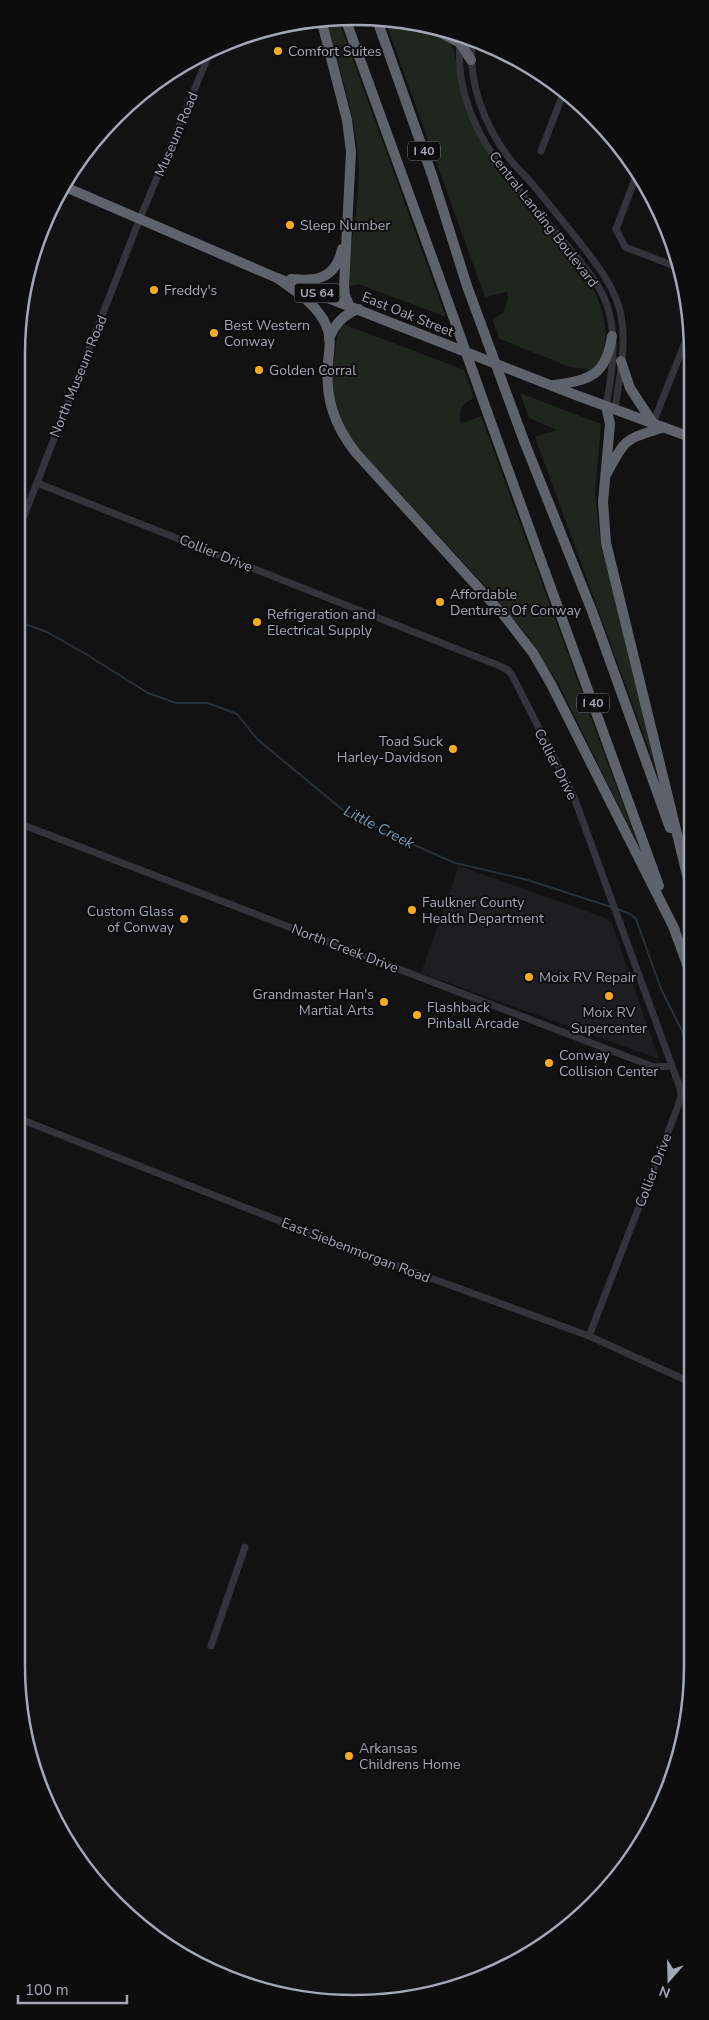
<svg xmlns="http://www.w3.org/2000/svg" width="709" height="2020" font-family="'Nunito Sans',sans-serif">
	<rect width="100%" height="100%" fill="#121213"/>
	<path fill="#1e1e21" d="M459 866 603 917 612 924 659 1059 421 973Z"/>
	<path fill="#1e261e" d="M338 18 446 317 358 284 351 286 345 284C352 238 364 184 356 138 350 99 336 58 326 19Z
		M384 18C407 22 444 26 454 51L463 101 479 139 499 170 589 281 597 296 603 315 606 334 602 362 590 375 587 369 570 367 500 339 492 319 503 313 508 299 507 292 485 297Z
		M343 324 464 370 474 398C461 404 458 410 461 424L481 416 637 843 558 683 527 635 487 588 358 448C336 414 328 394 335 353 336 342 337 333 343 324Z
		M520 393 601 424 595 494 601 546 621 618 655 766 535 437 557 430 529 418Z"/>
	<g fill="none" stroke-linecap="round" stroke-linejoin="round">
		<path stroke="#273138" stroke-width="2" d="M17 621 47 632 84 653 148 693 176 703H208L237 714 257 739 344 811 403 840 455 863 528 880 611 907
			M618 909 630 914 636 919 661 989 682 1031 691 1058"/>
		<path stroke="#323439" stroke-width="7" d="M460 35C459 49 459 63 461 77 471 144 522 193 564 242 580 262 598 280 607 305 618 338 612 373 606 406
			M472 40C468 82 484 125 509 158 516 168 526 176 534 186 549 204 563 222 577 239 595 262 615 286 621 315 627 346 619 379 615 409
			M541 151 563 94
			M637 174 616 229 625 247 677 267
			M653 423 690 330
			M37 483 500 666 508 670 512 675 574 797 680 1088 681 1096 678 1106 589 1336
			M17 534 140 218 211 50
			M18 823 654 1067 672 1066
			M20 1119 346 1247 589 1336 692 1383
			M211 1646 245 1547"/>
		<path stroke="#5e626a" stroke-width="10" d="M376 17 432 175 467 286
			M345 18 438 274
			M321 19 347 120 351 152 344 286 345 295 349 305
			M427 25 460 43 471 60
			M63 186 277 278 573 394 690 437
			M277 278C295 291 317 304 326 325 332 337 329 351 328 363 325 398 334 425 356 453L506 618 533 653 551 684 675 930
			M291 279C317 282 336 278 342 249
			M329 339C334 325 344 314 359 309
			M621 361 630 388 653 423
			M554 385C590 380 606 376 612 336
			M606 406 610 424 603 502 606 543 688 879
			M494 431 659 886
			M524 441 592 611 670 828
			M607 473C627 436 625 440 664 427
			M673 926 691 975"/>
		<path stroke="#5e626a" stroke-width="10" d="M438 274 494 431
			M467 286 524 441"/>
	</g>
	<g fill="#ffab1e" stroke="#0d0d0e" stroke-width="2">
		<circle cx="278" cy="51" r="5"/>
		<circle cx="290" cy="225" r="5"/>
		<circle cx="154" cy="290" r="5"/>
		<circle cx="214" cy="333" r="5"/>
		<circle cx="259" cy="370" r="5"/>
		<circle cx="440" cy="602" r="5"/>
		<circle cx="257" cy="622" r="5"/>
		<circle cx="453" cy="749" r="5"/>
		<circle cx="412" cy="910" r="5"/>
		<circle cx="184" cy="919" r="5"/>
		<circle cx="529" cy="977" r="5"/>
		<circle cx="609" cy="996" r="5"/>
		<circle cx="384" cy="1002" r="5"/>
		<circle cx="417" cy="1015" r="5"/>
		<circle cx="549" cy="1063" r="5"/>
		<circle cx="349" cy="1756" r="5"/>
	</g>
	<g text-anchor="middle" stroke-width="4" stroke-linejoin="round" paint-order="stroke">
		<g fill="#0d0d0e" stroke="#757a83" stroke-width="1">
			<rect x="408" y="141.5" width="32" height="19" rx="4"/>
			<rect x="294.5" y="283.5" width="45" height="19" rx="4"/>
			<rect x="577" y="693.5" width="32" height="19" rx="4"/>
		</g>
		<g font-size="12" font-weight="bold" fill="#a2a9b5">
			<text x="424" y="155">I 40</text>
			<text x="317" y="297">US 64</text>
			<text x="593" y="707">I 40</text>
		</g>
		<g font-size="14" fill="#a2a9b5" stroke="#0d0d0e" text-anchor="start">
			<text x="288" y="56">Comfort Suites</text>
			<text x="300" y="230">Sleep Number</text>
			<text x="164" y="295">Freddy's</text>
			<text x="224" y="330">Best Western<tspan x="224" dy="16">Conway</tspan></text>
			<text x="269" y="375">Golden Corral</text>
			<text x="450" y="599">Affordable<tspan x="450" dy="16">Dentures Of Conway</tspan></text>
			<text x="267" y="619">Refrigeration and<tspan x="267" dy="16">Electrical Supply</tspan></text>
			<text x="443" y="746" text-anchor="end">Toad Suck<tspan x="443" dy="16">Harley-Davidson</tspan></text>
			<text x="422" y="907">Faulkner County<tspan x="422" dy="16">Health Department</tspan></text>
			<text x="174" y="916" text-anchor="end">Custom Glass<tspan x="174" dy="16">of Conway</tspan></text>
			<text x="539" y="982">Moix RV Repair</text>
			<text x="374" y="999" text-anchor="end">Grandmaster Han's<tspan x="374" dy="16">Martial Arts</tspan></text>
			<text x="427" y="1012">Flashback<tspan x="427" dy="16">Pinball Arcade</tspan></text>
			<text x="609" y="1017" text-anchor="middle">Moix RV<tspan x="609" dy="16">Supercenter</tspan></text>
			<text x="559" y="1060">Conway<tspan x="559" dy="16">Collision Center</tspan></text>
			<text x="359" y="1753">Arkansas<tspan x="359" dy="16">Childrens Home</tspan></text>
		</g>
		<g font-size="14" fill="#a2a9b5" stroke="#0d0d0e">
			<text transform="translate(176 134) rotate(-67)" y="5">Museum Road</text>
			<text transform="translate(544 219) rotate(52)" y="5">Central Landing Boulevard</text>
			<text transform="translate(408 314) rotate(22)" y="5">East Oak Street</text>
			<text transform="translate(78 376) rotate(-68)" y="5">North Museum Road</text>
			<text transform="translate(216 553) rotate(22)" y="5">Collier Drive</text>
			<text transform="translate(556 764) rotate(63)" y="5">Collier Drive</text>
			<text transform="translate(345 948) rotate(21)" y="5">North Creek Drive</text>
			<text transform="translate(653 1170) rotate(-69)" y="5">Collier Drive</text>
			<text transform="translate(356 1250) rotate(21)" y="5">East Siebenmorgan Road</text>
		</g>
		<g font-size="15" font-style="italic" fill="#7699b3" stroke="#0d0d0e">
			<text transform="translate(379 827) rotate(27)" y="5">Little Creek</text>
		</g>
	</g>
	<path d="M0 0H709V2020H0ZM354 25H355A329 329 0 0 1 684 354V1666A329 329 0 0 1 355 1995H354A329 329 0 0 1 25 1666V354A329 329 0 0 1 354 25Z" fill="#0d0d0e" fill-rule="evenodd"/>
	<path fill="none" stroke="#a2a9b5" stroke-width="2.5" d="M354 25H355A329 329 0 0 1 684 354V1666A329 329 0 0 1 355 1995H354A329 329 0 0 1 25 1666V354A329 329 0 0 1 354 25Z"/>
	<g transform="translate(669 1980) rotate(200)" stroke="#0d0d0e" stroke-width="4" paint-order="stroke">
	<path d="M0-4L9 19L0 12L-9 19Z" fill="#a2a9b5"/>
	<text y="-8" font-size="14" font-weight="bold" text-anchor="middle" fill="#a2a9b5">N</text>
	</g>
	<path d="M18 1995v8h109v-8" fill="none" stroke="#a2a9b5" stroke-width="2.5"/>
	<text x="25" y="1995" font-size="15" fill="#a2a9b5" stroke="#0d0d0e" stroke-width="4" paint-order="stroke">100 m</text>
</svg>
